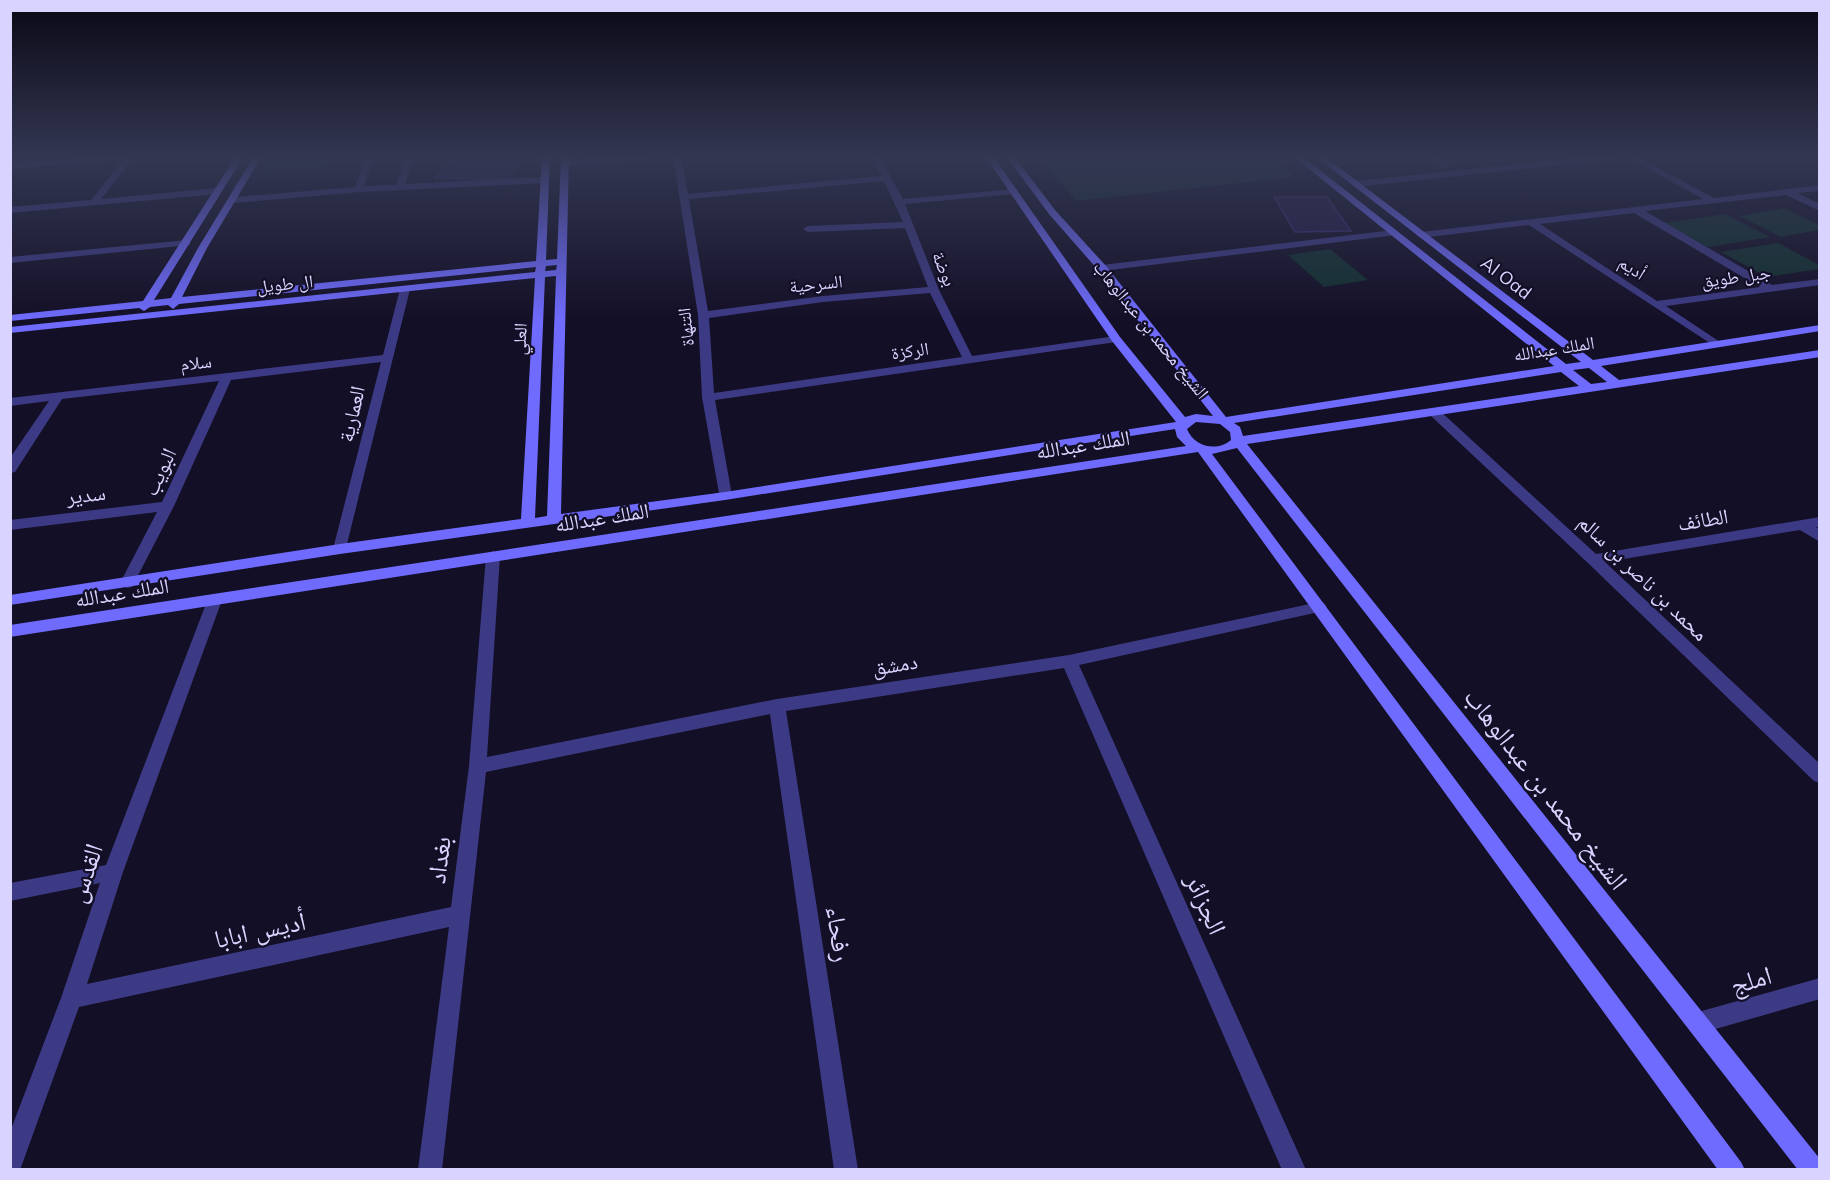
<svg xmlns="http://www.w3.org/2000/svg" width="1830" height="1180" font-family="Mulish,'Noto Naskh Arabic',sans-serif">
	<rect width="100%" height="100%" fill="#130f26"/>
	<path fill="#12302f" d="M271 156H333L329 166 263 172Z
		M1039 156H1269L1295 177 1076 201Z
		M1784 208 1819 225V230L1781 237 1739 216Z
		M1725 214 1770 237 1708 247 1664 223Z
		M1778 243 1819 265V269L1767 277 1721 252Z
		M1330 249 1368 280 1324 287 1288 255Z"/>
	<path fill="#241b47" stroke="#3b2d73" stroke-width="1.5" d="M457 156H526L505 180 435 178Z
		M1274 197H1327L1351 231 1295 232Z"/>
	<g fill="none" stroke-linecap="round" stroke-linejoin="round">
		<path fill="#3d3a85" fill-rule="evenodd" d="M101 156H135L101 199 218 188 222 191 218 194 10 213V207L91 200 124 159 10 169V163Z
			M366 156H374L364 186 396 185 406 156H414L405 184 545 177 549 180 545 183 359 192 235 203 230 200 235 197 355 187Z
			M623 156H655L651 159 565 166 561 163 565 160Z
			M673 156H681L688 194 881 176 871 156H879L903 199 1017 189 1018 191 1014 194 905 204 939 290 972 356 1116 336 1122 339 1116 342 715 400 732 496 725 500 720 499 702 397 698 315ZM884 181 903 222 808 226 803 229 808 232 905 228 928 287 823 296 708 311 689 199ZM930 293 962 357 714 393 709 318 823 302Z
			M1428 156H1437L1451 166 1444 168Z
			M1597 156H1623L1619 159 1355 187 1351 184 1355 181Z
			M1626 156H1636L1714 198 1820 185V191L1797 193 1820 204V211L1786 195 1645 211 1772 285 1820 279V285L1666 306 1720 342V346L1716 347 1529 225 1421 238 1416 235 1421 232 1703 199ZM1634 213 1760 287 1657 301 1540 224Z
			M1393 230 1396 231V235L1102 271 1097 268 1102 265Z
			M187 240 190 241V245L10 263V257Z
			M405 286 410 289 345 552 340 554 333 549 381 362 231 380 174 506 132 587 127 588 120 583 157 512 10 530V520L162 502 219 381 62 399 15 472 10 473V458L49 401 10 406V398L383 355 400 289Z
			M1435 409 1439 410 1596 554 1820 517V527H1816L1820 530V542L1800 530 1605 562 1820 764V783L1814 781 1588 563 1431 416V410Z
			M493 551 500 556 487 757 777 699 1069 655 1319 602 1324 603 1327 607 1319 612 1079 665 1306 1170H1282L1064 668 786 711 858 1170H834L770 714 486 772 442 1170H418L449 927 79 1007 20 1170H10V1132L61 998 100 883 10 901V883L106 865 209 596 214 595 222 600 123 872 87 984 451 907 469 766 486 556Z
			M1820 978V999L1698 1034 1690 1031 1687 1023 1690 1015 1698 1012Z"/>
		<path fill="#6f6bff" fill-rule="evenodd" d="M236 156H244L154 300 171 298 198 248 254 156H262L207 248 182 297 536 261 542 156H550L546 260 557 259 561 156H569L561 514 725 492 1176 422 1112 341 985 156H993L1120 337 1185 417 1196 414 1213 416 1098 270 1049 214 1006 156H1014L1055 210 1106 266 1226 417 1554 366 1293 156H1302L1566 364 1581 362 1315 156H1324L1593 360 1820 325V331L1601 366 1619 380 1820 350V357L1247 444 1820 1159V1170H1798L1237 448 1212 454 1741 1162 1745 1170H1718L1198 452 10 637V625L1186 446 1177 437 1175 429 725 500 340 554 10 605V595L340 544 521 519 535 278 10 333V327L535 272 536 267 179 304 173 309 168 305 150 307 144 311 139 308 10 321V315L143 301ZM557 265 556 270 545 271 546 266ZM556 276 547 516 535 518 545 277ZM1589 368 1607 382 1591 384 1573 370ZM1561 372 1579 386 1243 436 1240 427 1234 423ZM1196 422 1220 424 1230 432 1231 440C1217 452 1194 447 1187 429Z"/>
	</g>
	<linearGradient id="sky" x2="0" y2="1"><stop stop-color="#0a0815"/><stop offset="0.49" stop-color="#333752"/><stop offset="1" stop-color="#333752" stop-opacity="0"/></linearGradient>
	<rect width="1830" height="321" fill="url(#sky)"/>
	<g text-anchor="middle" stroke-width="4.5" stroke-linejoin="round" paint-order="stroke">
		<g font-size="18" fill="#d9d4ff" stroke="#130f26">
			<text transform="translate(1632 268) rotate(33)" y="6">أديم</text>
			<text transform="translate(944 269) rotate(68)" y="6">بوضة</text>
			<text transform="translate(1736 277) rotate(-8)" y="6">جبل طويق</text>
			<text transform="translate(1506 278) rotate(37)" y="6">Al Oad</text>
			<text transform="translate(285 284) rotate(-6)" y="6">ال طويل</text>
			<text transform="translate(816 284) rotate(-6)" y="6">السرحية</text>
			<text transform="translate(686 327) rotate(-96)" y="6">التنهاة</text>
			<text transform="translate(1151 330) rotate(51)" y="6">الشيخ محمد بن عبدالوهاب</text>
			<text transform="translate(520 339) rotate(-87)" y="6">العلي</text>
			<text transform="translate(1554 349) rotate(-9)" y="6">الملك عبدالله</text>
			<text transform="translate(910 351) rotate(-8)" y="6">الركزة</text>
			<text transform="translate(196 363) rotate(-6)" y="6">سلام</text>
		</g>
		<g font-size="21" fill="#d9d4ff" stroke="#130f26">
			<text transform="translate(352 414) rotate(-77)" y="7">العمارية</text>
			<text transform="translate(1083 445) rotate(-9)" y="7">الملك عبدالله</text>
			<text transform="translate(160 472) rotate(-65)" y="7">البويب</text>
			<text transform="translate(86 495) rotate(-7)" y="7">سدير</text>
			<text transform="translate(602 518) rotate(-9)" y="7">الملك عبدالله</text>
			<text transform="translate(1703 520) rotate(-9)" y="7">الطائف</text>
			<text transform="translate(1643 578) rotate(44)" y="7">محمد بن ناصر بن سالم</text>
			<text transform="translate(122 593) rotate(-9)" y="7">الملك عبدالله</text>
			<text transform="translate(895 665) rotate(-9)" y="7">دمشق</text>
		</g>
		<g font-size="26" fill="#d9d4ff" stroke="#130f26">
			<text transform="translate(1546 789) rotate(52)" y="9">الشيخ محمد بن عبدالوهاب</text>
			<text transform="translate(439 860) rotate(-83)" y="9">بغداد</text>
			<text transform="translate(85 873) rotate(-71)" y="9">القدس</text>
			<text transform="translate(1206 904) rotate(66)" y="9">الجزائر</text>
			<text transform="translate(260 930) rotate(-12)" y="9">أديس ابابا</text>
			<text transform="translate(839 934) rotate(82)" y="9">رفحاء</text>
			<text transform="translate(1751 980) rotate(-16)" y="9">املج</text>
		</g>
	</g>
	<rect width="1830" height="1180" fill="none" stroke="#d9d4ff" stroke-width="24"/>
</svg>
